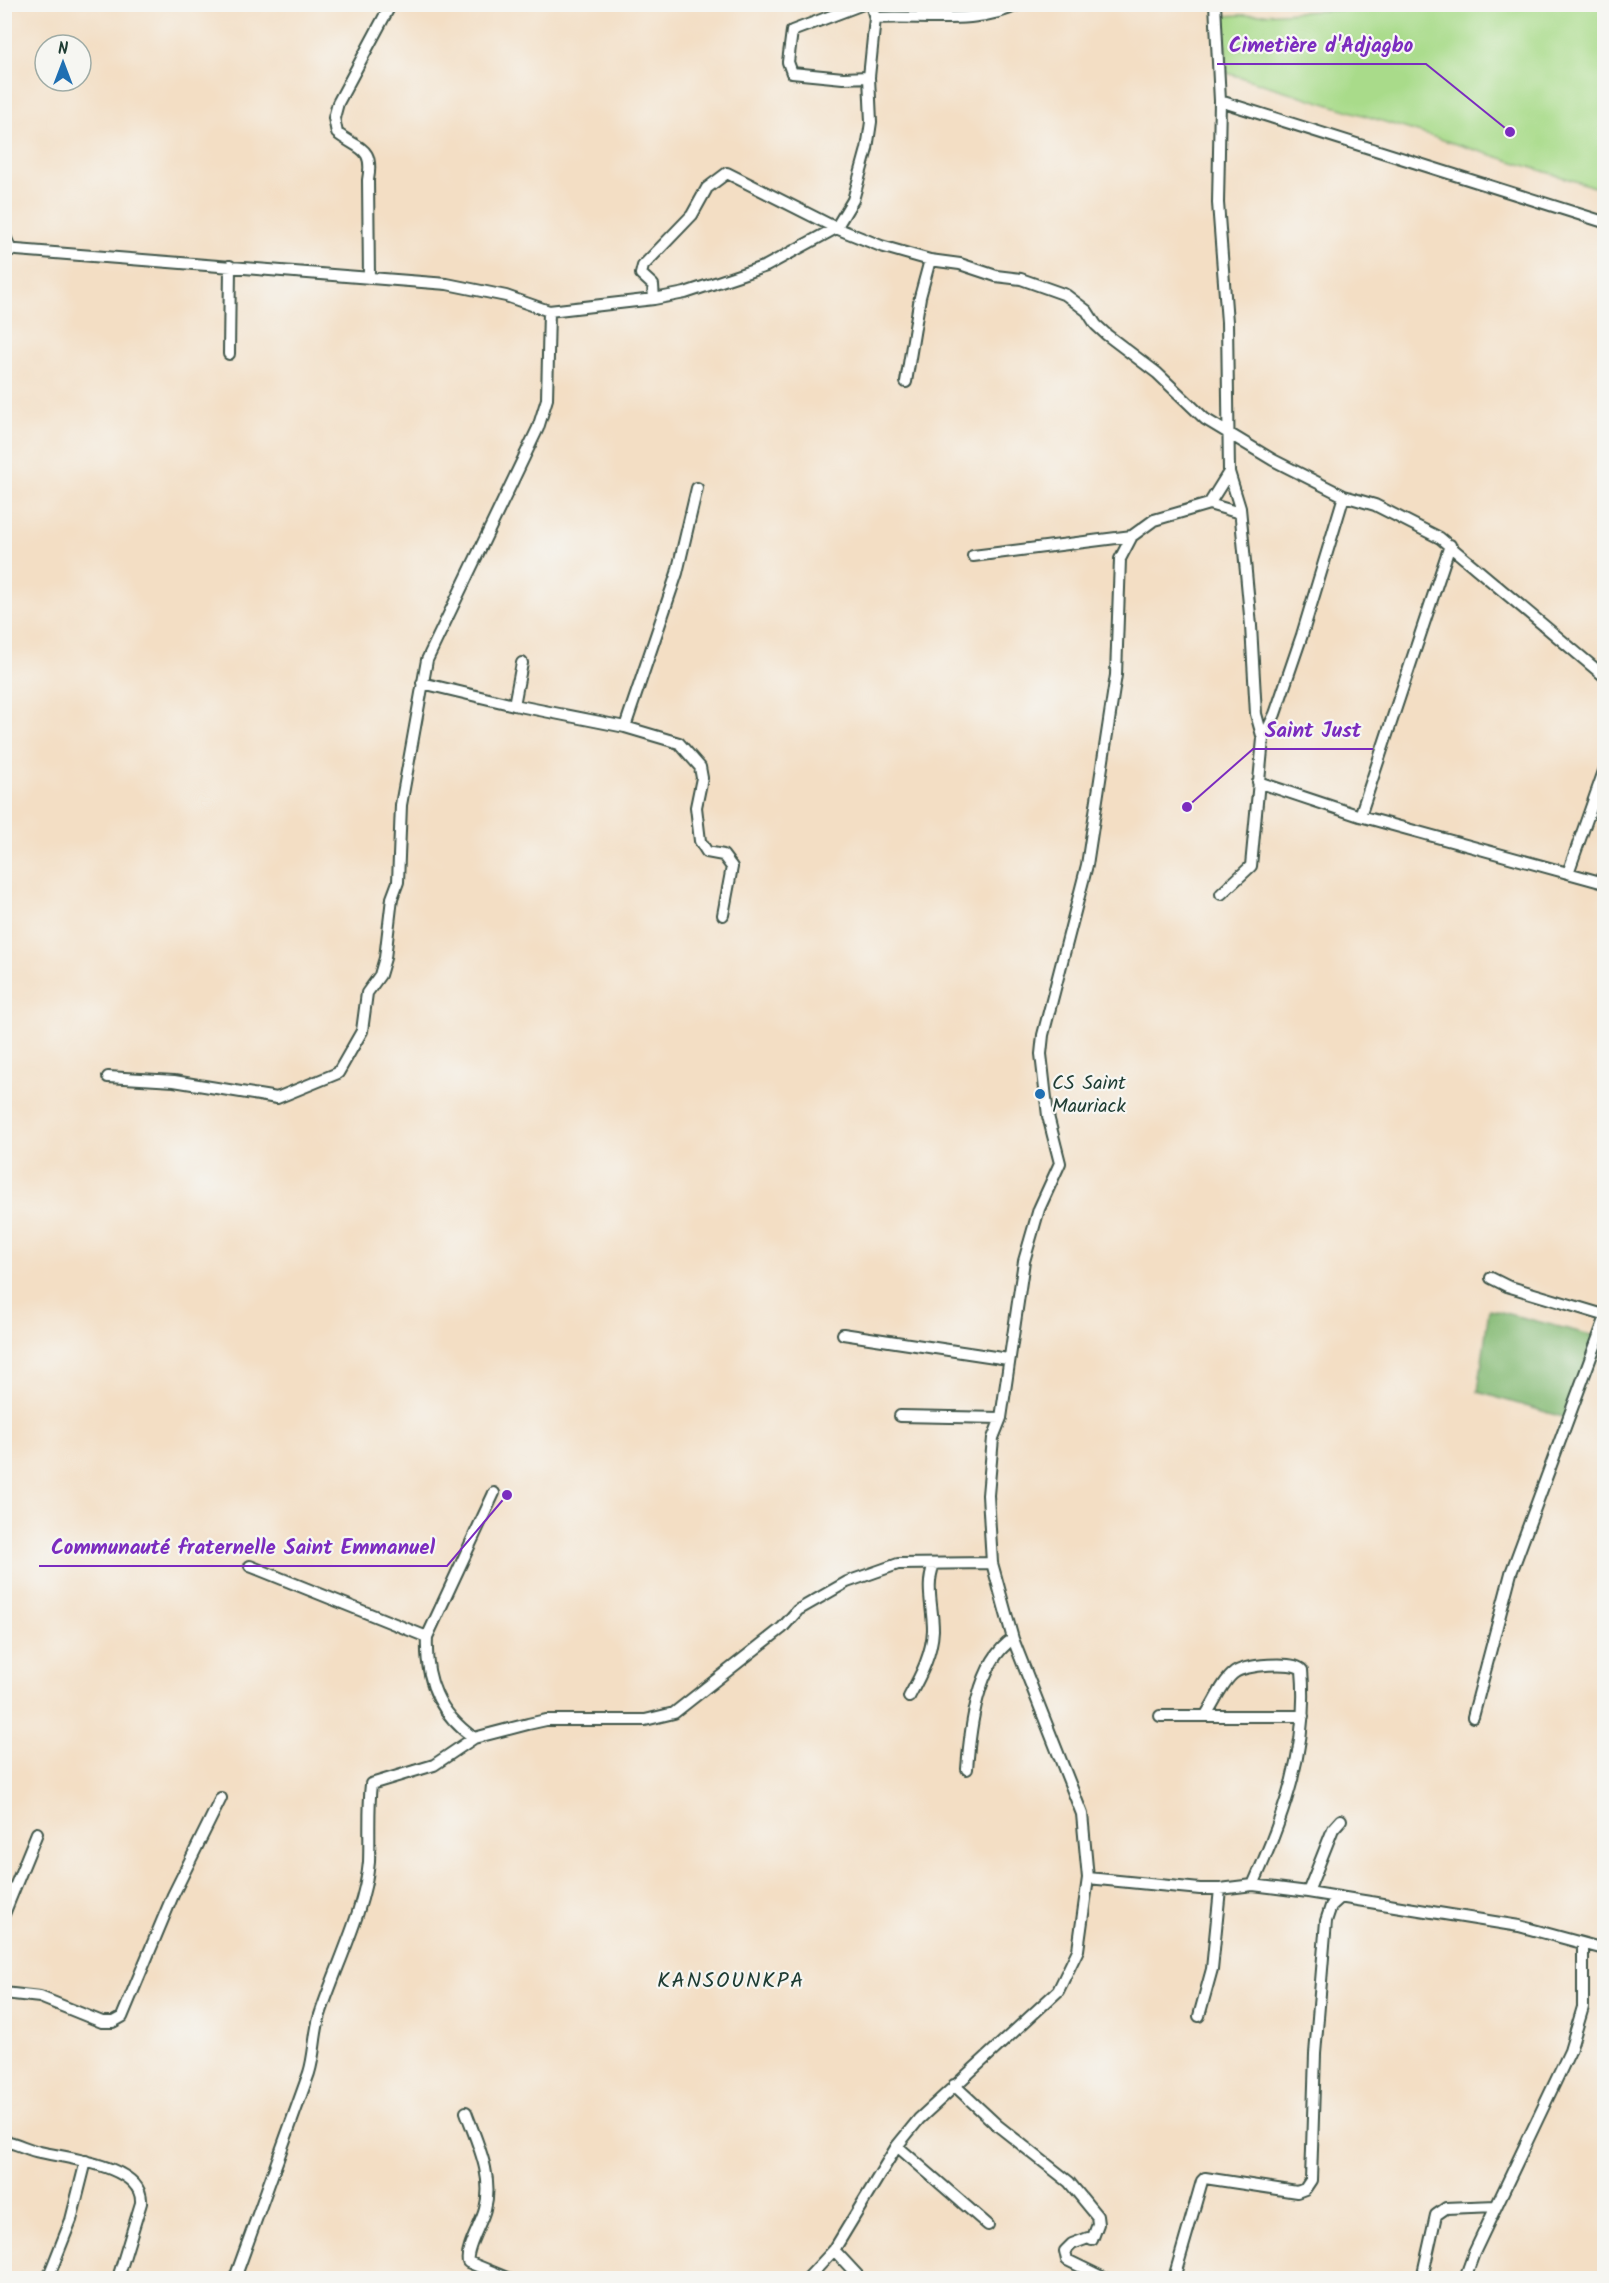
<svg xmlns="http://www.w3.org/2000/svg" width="1609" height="2283" font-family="Kalam,sans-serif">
	<rect width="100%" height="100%" fill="#f6f6f2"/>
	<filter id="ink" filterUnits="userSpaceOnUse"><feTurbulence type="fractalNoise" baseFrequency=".0167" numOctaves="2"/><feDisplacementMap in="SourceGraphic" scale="12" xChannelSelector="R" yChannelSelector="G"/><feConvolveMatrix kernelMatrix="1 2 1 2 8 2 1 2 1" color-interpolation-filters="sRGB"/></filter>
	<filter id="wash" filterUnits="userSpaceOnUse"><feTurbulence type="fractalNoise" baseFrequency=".008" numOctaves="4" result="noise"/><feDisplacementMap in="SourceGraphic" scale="24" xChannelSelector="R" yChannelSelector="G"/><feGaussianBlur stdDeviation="1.35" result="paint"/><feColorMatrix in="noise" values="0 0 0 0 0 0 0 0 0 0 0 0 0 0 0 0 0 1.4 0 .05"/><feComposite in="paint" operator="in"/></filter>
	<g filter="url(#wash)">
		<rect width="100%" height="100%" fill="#f3dec4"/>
		<path fill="#a9db8a" stroke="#648c5f" stroke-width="1.5" d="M1428 5H1604V190L1227 73 1224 16Z"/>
		<path fill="#86bb76" stroke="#527c55" stroke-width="1.5" d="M1489 1309 1595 1336 1566 1418 1478 1392Z"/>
	</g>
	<g filter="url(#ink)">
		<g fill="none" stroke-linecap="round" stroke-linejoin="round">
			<defs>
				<path id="minor" d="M863 4 792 31 788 62 792 73 843 78 869 77
					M871 4 875 18
					M1215 4 1220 101 1218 203 1227 322 1229 472 1240 508 1251 626 1256 714 1263 739
					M1220 101 1604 222
					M4 234 10 248
					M4 249 447 284 506 296 549 311 654 299 685 293 766 266 836 228 853 200 867 149 871 122 869 77 875 18C921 15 977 26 1019 4
					M369 278 368 180C374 146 359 150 337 133L334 118 338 103 391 4
					M654 299 653 285 641 274 643 266 692 215 707 188 727 173 836 228 881 246 930 260 960 264 996 276 1021 279 1066 295 1087 311 1096 325 1107 335 1157 373 1205 419 1273 460 1344 496 1375 505 1440 538 1604 676
					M229 354 230 266
					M906 382 920 297 930 260
					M1209 504 1229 472
					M973 556 1132 536 1154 520 1209 504 1240 513
					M422 683 514 705 625 727 679 743 700 767 702 778 696 807 700 841 707 852 723 855 732 867 723 915
					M514 705 522 663
					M625 727 677 573 697 488
					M1258 782 1360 816 1604 883
					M1360 816 1450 545
					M1568 873 1604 771
					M1221 894 1251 866 1263 739 1275 714 1302 635 1344 496
					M108 1077 174 1081 277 1098 338 1073 362 1031 367 993 380 975 385 958 392 898 398 882 401 805 427 660 538 428 547 399 549 311
					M1491 1278 1507 1286 1604 1315
					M843 1334 1008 1359
					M900 1416 1001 1418
					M250 1566 427 1637
					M909 1697C921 1675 932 1654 933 1630 933 1606 925 1587 934 1564
					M1160 1716H1303
					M1205 1716C1214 1704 1222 1682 1234 1673 1244 1665 1294 1660 1302 1670 1309 1747 1284 1816 1253 1885
					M1473 1717 1511 1573 1604 1322
					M474 1738C438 1713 425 1679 427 1637L494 1493
					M967 1769C970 1730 977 1662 1013 1639
					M1088 1878 1200 1889H1220L1253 1885 1308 1892 1519 1926 1604 1949
					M1308 1892 1333 1829 1341 1820
					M4 1914 37 1833
					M4 1993 40 1997 102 2022H113L122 2017 173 1895 221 1798
					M1199 2016 1212 1969 1220 1889
					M954 2085 997 2125 1069 2182 1097 2216 1098 2224 1092 2240 1088 2238 1072 2244 1065 2251 1067 2260 1104 2278
					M466 2112C477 2143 494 2176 485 2209 482 2223 465 2249 468 2262L507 2278
					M4 2141C17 2143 28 2150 40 2152 65 2158 144 2165 141 2203L118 2278
					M897 2146 988 2225
					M834 2250 860 2278
					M48 2278 71 2220 86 2161
					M235 2278 309 2073C315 2054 314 2033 320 2015 335 1968 365 1910 369 1862 370 1835 368 1810 371 1784L434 1765 474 1738 528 1724 546 1720H645L674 1713 782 1628 798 1610 847 1582 898 1564 992 1563
					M808 2278 834 2250 897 2146 919 2119 1058 1991 1078 1950 1088 1878 1082 1814 1013 1639 992 1563 988 1495 993 1438 1001 1418 1024 1261 1039 1209 1060 1163 1048 1116 1041 1054 1043 1035 1087 865 1116 675 1120 559 1132 536
					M1174 2278 1202 2181 1205 2178 1297 2192 1305 2189 1311 2180 1315 2054 1326 1921 1331 1906 1341 1897
					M1422 2278 1436 2215 1446 2208 1496 2206
					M1465 2278 1474 2253 1570 2051 1583 2007V1945"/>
			</defs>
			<use href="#minor" stroke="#3f554a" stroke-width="14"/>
			<use href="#minor" stroke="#fff" stroke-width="10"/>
		</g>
	</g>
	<circle fill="#1f6fb2" stroke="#f6f6f2" stroke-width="2" cx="1040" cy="1094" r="6"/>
	<g text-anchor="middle" stroke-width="4.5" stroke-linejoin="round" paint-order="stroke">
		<g font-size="20" fill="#1f3d34" stroke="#f6f6f2" text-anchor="start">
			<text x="1052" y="1089">CS Saint<tspan x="1052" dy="23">Mauriack</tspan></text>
		</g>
		<g font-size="22" letter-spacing="1.5" fill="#1f3d34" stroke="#f6f6f2">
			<text x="731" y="1987">KANSOUNKPA</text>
		</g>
	</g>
	<path fill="none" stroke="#7b2cbf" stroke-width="2" d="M1510 132L1426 64H1217M1187 807L1253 749H1373M507 1495L447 1566H39"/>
	<g fill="#7b2cbf" stroke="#f6f6f2" stroke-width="2">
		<circle cx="1510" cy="132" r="6"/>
		<circle cx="1187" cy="807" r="6"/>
		<circle cx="507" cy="1495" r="6"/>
	</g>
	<g font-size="21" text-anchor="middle" font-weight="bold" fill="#7b2cbf" stroke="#f6f6f2" stroke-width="4.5" stroke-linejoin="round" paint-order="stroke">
		<text x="1321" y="52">Cimetière d'Adjagbo</text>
		<text x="1313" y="737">Saint Just</text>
		<text x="243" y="1554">Communauté fraternelle Saint Emmanuel</text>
	</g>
	<rect width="1609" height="2283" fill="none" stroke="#f6f6f2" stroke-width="24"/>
	<g transform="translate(63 63)"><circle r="28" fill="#f6f6f2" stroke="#a0aca6" stroke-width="1.5"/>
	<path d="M0-4.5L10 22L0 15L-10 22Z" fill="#1f6fb2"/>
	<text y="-9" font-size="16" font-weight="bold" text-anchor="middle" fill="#1f3d34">N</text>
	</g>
</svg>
